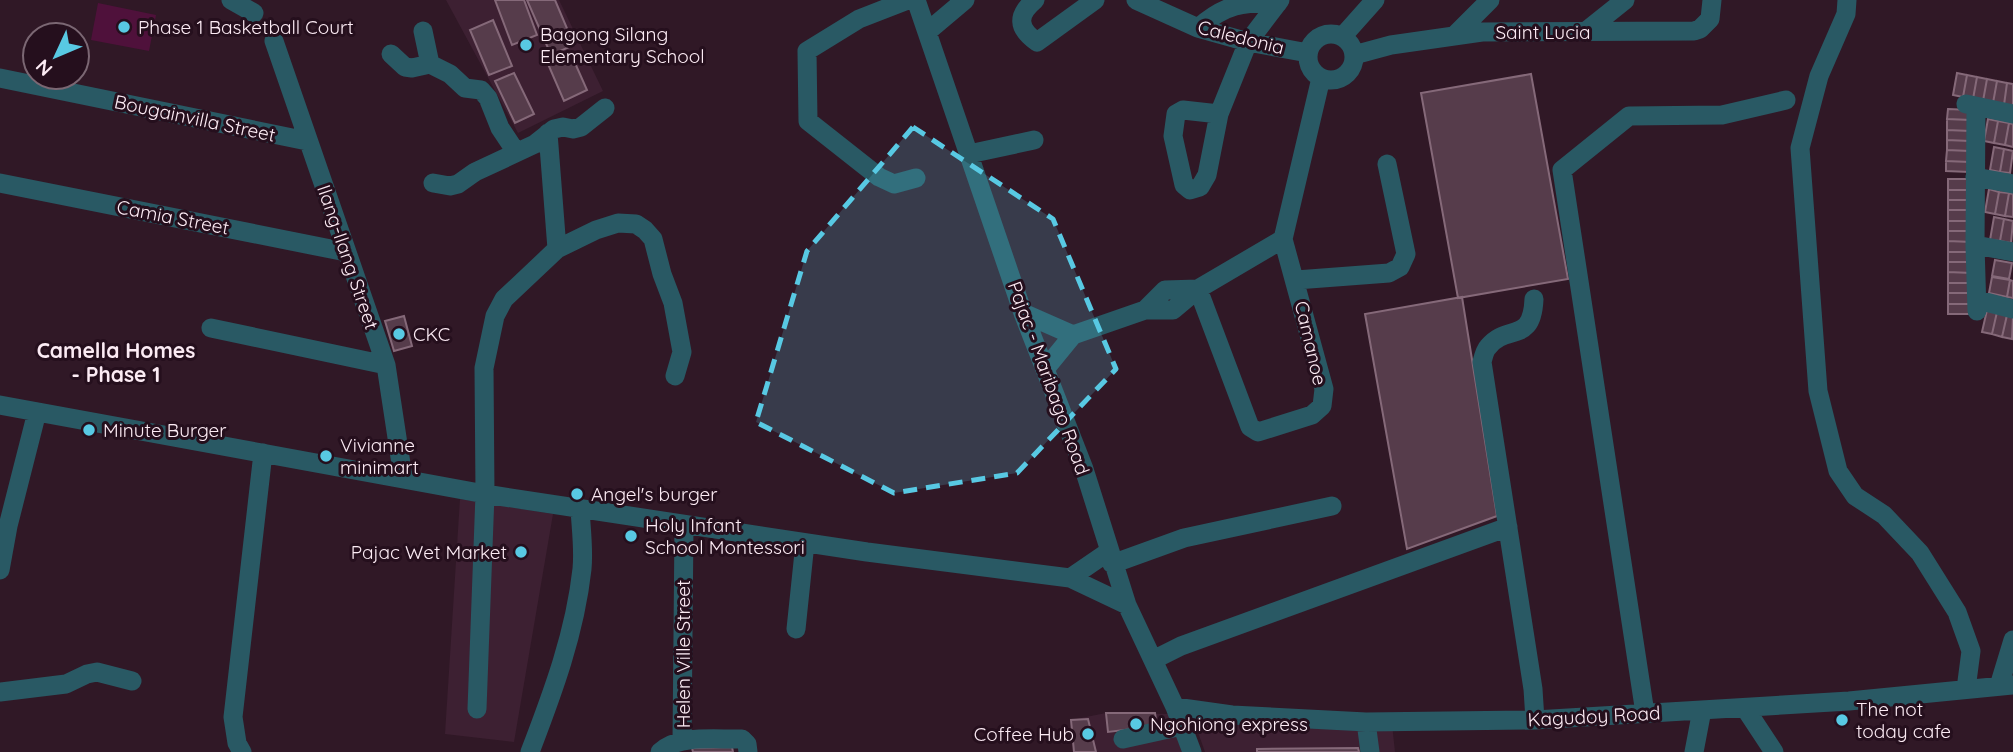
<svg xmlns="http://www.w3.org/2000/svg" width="2013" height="752" font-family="Quicksand,sans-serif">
	<rect width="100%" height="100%" fill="#301826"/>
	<path fill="#3d2032" d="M446 0H559L603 91 518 133Z
		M460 499 553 514 514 742 445 734Z
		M1106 713 1169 714 1182 752H1074L1071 720Z
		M1194 721 1392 724 1395 752H1205Z"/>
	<path fill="#4f113b" d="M98 3 156 15 149 51 91 40Z"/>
	<path fill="#563c4b" stroke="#856979" stroke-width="2" d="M495 0H524L537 35 512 45Z
		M527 0H555L574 45 551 55Z
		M493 20 512 66 489 75 470 30Z
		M571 54 587 90 564 101 548 64Z
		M514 73 534 114 515 123 495 81Z
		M1957 73 1967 75 1963 97 1953 95Z
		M1531 74 1568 279 1458 298 1421 93Z
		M1967 75 1977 77 1973 99 1963 97Z
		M1977 77 1987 79 1983 101 1973 99Z
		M1987 79 1997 81 1993 103 1983 101Z
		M1997 81 2007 83 2004 105 1993 103Z
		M2007 83 2013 84V107L2004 105Z
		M1948 109 1970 110V120L1947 119Z
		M1947 119 1970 120V131L1947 130Z
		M1988 119 1998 121 1994 143 1984 141Z
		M1998 121 2009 123 2005 145 1994 143Z
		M2009 123 2013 124V147L2005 145Z
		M1947 130 1970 131 1969 141 1947 140Z
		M1947 140 1969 141V151L1947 150Z
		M1994 147 2004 149 2000 172 1990 170Z
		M2004 149 2013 151 2010 173 2000 172Z
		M1947 150 1969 151V162L1946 161Z
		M1946 161 1969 162V172L1946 171Z
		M1948 179H1971L1970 190H1948Z
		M1989 189 1999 192 1995 214 1985 212Z
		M1948 190H1970V200H1948Z
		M1999 192 2009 193 2005 216 1995 214Z
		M2009 193 2013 194V217L2005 216Z
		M1948 200H1970V210H1948Z
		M1948 210H1970L1971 221H1948Z
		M1994 217 2004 219 2000 241 1990 240Z
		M2004 219 2013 221 2011 243 2000 241Z
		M1948 221H1971V231H1948Z
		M1948 231H1971V242L1948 241Z
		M1948 241 1971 242V252H1948Z
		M1948 252H1971L1970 262H1948Z
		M1995 260 2012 263 2009 279 1992 276Z
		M1948 262H1970L1971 273 1948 272Z
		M1948 272 1971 273V283H1948Z
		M1992 277 2010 280 2007 297 1989 293Z
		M2010 280 2013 281V298L2007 297Z
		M1948 283H1971V293H1948Z
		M1948 293H1971V304H1948Z
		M1462 297 1497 516 1407 549 1365 314Z
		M1948 304H1971V314H1948Z
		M1987 310 1997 312 1992 334 1982 332Z
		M1997 312 2007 315 2002 337 1992 334Z
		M2007 315 2013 316 2012 339 2002 337Z
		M404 316 412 346 394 351 385 321Z
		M1106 713H1155L1157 726 1108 732Z
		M1088 719 1096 752H1074L1071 720Z
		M732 747 733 752H693L692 748Z
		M1358 748 1359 752H1257V749Z"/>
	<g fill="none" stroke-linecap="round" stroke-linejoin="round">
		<path stroke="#295964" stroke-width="19" d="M231 0 254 13
			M908 0 859 19 807 51 808 121 879 177 894 184 916 178
			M916 0 1023 313 1084 469 1127 605 1175 707 1192 752
			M1035 0C1017 15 1017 28 1037 42L1095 0
			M1136 0 1198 28 1248 42 1308 53
			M1847 0 1846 14 1819 76 1800 148 1818 391 1838 471 1855 496 1884 515 1920 553 1957 612 1971 651 1966 689
			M1198 28C1225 4 1243 2 1278 3
			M423 31 430 64
			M927 32 965 0
			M1585 32 1625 0
			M1308 57a23 23 0 1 1 46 0a23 23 0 1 1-46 0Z
			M1456 34 1490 0
			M1342 37 1375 0
			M274 41 386 365 403 477
			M391 54 405 67 412 68 430 64 450 74 465 88 481 90 488 98 500 128 516 152
			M1354 55 1391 45 1482 32 1694 31 1700 29 1710 19 1712 0
			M0 78 307 141
			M1966 104 2013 114
			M1976 107 1975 245 1977 311
			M1183 110 1219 114 1207 175 1200 187 1190 190 1184 185 1173 136 1176 114Z
			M1219 114 1248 42 1280 0
			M969 154 1034 140
			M1975 177 2013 184
			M0 183 346 252
			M433 183 450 186 458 184 475 172 535 144 554 129 563 127 573 129 581 127 605 108
			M1283 239 1321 78
			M1975 245 2013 252
			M557 249 596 230 618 223 636 224 645 230 653 239 662 274 673 303 682 352 675 376
			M1296 280 1389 273 1400 267 1406 254 1387 164
			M1198 289 1250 427 1258 432 1312 415 1322 406 1324 389 1283 239
			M1534 299C1532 345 1507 323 1488 347 1485 350 1483 358 1482 362L1533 689 1535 720
			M1978 300 2013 309
			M1145 310 1165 290 1198 289
			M1023 313 1073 335
			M211 328 386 365
			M1046 368 1073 335 1145 310H1173L1198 289 1283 239
			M0 405 485 494 867 552 1070 578 1127 605
			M1112 564 1184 538 1332 506
			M0 570 8 526 37 412
			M1070 578 1108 552
			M796 629 805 543
			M1153 660 1181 646 1508 527
			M1999 686 2013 640
			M0 692 66 684 87 674 97 672 132 681
			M1175 707 1232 715 1366 722 1535 720 1849 701 2013 685
			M1745 708 1774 752
			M477 709 485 494 484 368 495 316 504 299 557 249 548 133
			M1645 713 1562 170 1629 116 1722 115 1786 100
			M1366 722 1370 752
			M1123 739 1182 726
			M682 741 684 525
			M242 752 237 743 233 717 263 453
			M530 752C553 692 575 633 582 569 584 549 581 528 580 509
			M660 752C678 734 718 740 742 739L747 744 748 752
			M1694 752 1702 710"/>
	</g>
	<path fill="#58c9e3" fill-opacity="0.2" stroke="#58c9e3" stroke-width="5" stroke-dasharray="14 9" stroke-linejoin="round" d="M913 127 1053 219 1116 369 1017 473 894 493 756 422 807 251Z"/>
	<g fill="#58c9e3" stroke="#250f1d" stroke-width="2.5">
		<circle cx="124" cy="27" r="7"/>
		<circle cx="526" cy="45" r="7"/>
		<circle cx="399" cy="334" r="7"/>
		<circle cx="89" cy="430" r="7"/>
		<circle cx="326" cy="456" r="7"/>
		<circle cx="577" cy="494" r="7"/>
		<circle cx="631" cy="536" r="7"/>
		<circle cx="521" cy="552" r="7"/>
		<circle cx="1842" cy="720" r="7"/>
		<circle cx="1136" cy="724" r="7"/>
		<circle cx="1088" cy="734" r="7"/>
	</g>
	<g text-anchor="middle" stroke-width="6" stroke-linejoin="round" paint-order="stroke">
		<g font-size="19" fill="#fcebf4" stroke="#250f1d" text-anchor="start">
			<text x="138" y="34">Phase 1 Basketball Court</text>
			<text x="540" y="41">Bagong Silang<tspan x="540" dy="22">Elementary School</tspan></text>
			<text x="413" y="341">CKC</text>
			<text x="103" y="437">Minute Burger</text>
			<text x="340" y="452">Vivianne<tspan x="340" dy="22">minimart</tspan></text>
			<text x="591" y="501">Angel's burger</text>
			<text x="645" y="532">Holy Infant<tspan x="645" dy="22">School Montessori</tspan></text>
			<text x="507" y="559" text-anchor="end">Pajac Wet Market</text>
			<text x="1856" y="716">The not<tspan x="1856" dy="22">today cafe</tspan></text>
			<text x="1150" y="731">Ngohiong express</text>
			<text x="1074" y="741" text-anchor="end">Coffee Hub</text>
		</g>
		<g font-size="19" fill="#fcebf4" stroke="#250f1d">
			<text x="1543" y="39">Saint Lucia</text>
			<text transform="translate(1241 37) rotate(14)" y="7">Caledonia</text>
			<text transform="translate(195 118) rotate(12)" y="7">Bougainvilla Street</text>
			<text transform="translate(173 217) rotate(11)" y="7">Camia Street</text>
			<text transform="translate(348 257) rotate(71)" y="7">Ilang-Ilang Street</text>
			<text transform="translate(1311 343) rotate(77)" y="7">Camanoe</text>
			<text transform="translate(1049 378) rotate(70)" y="7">Pajac - Maribago Road</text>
			<text transform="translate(683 654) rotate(-90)" y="7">Helen Ville Street</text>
			<text transform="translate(1594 716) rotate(-3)" y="7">Kagudoy Road</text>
		</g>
		<g font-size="21" font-weight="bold" fill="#fcebf4" stroke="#250f1d">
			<text x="116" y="358">Camella Homes<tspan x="116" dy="24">- Phase 1</tspan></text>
		</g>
	</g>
	<g transform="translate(56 56) rotate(226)"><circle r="33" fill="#250f1d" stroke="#7b6773" stroke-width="2"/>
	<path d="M0-5L12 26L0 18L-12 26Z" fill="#58c9e3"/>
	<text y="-10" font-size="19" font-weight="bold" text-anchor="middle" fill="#fcebf4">N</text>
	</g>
</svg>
